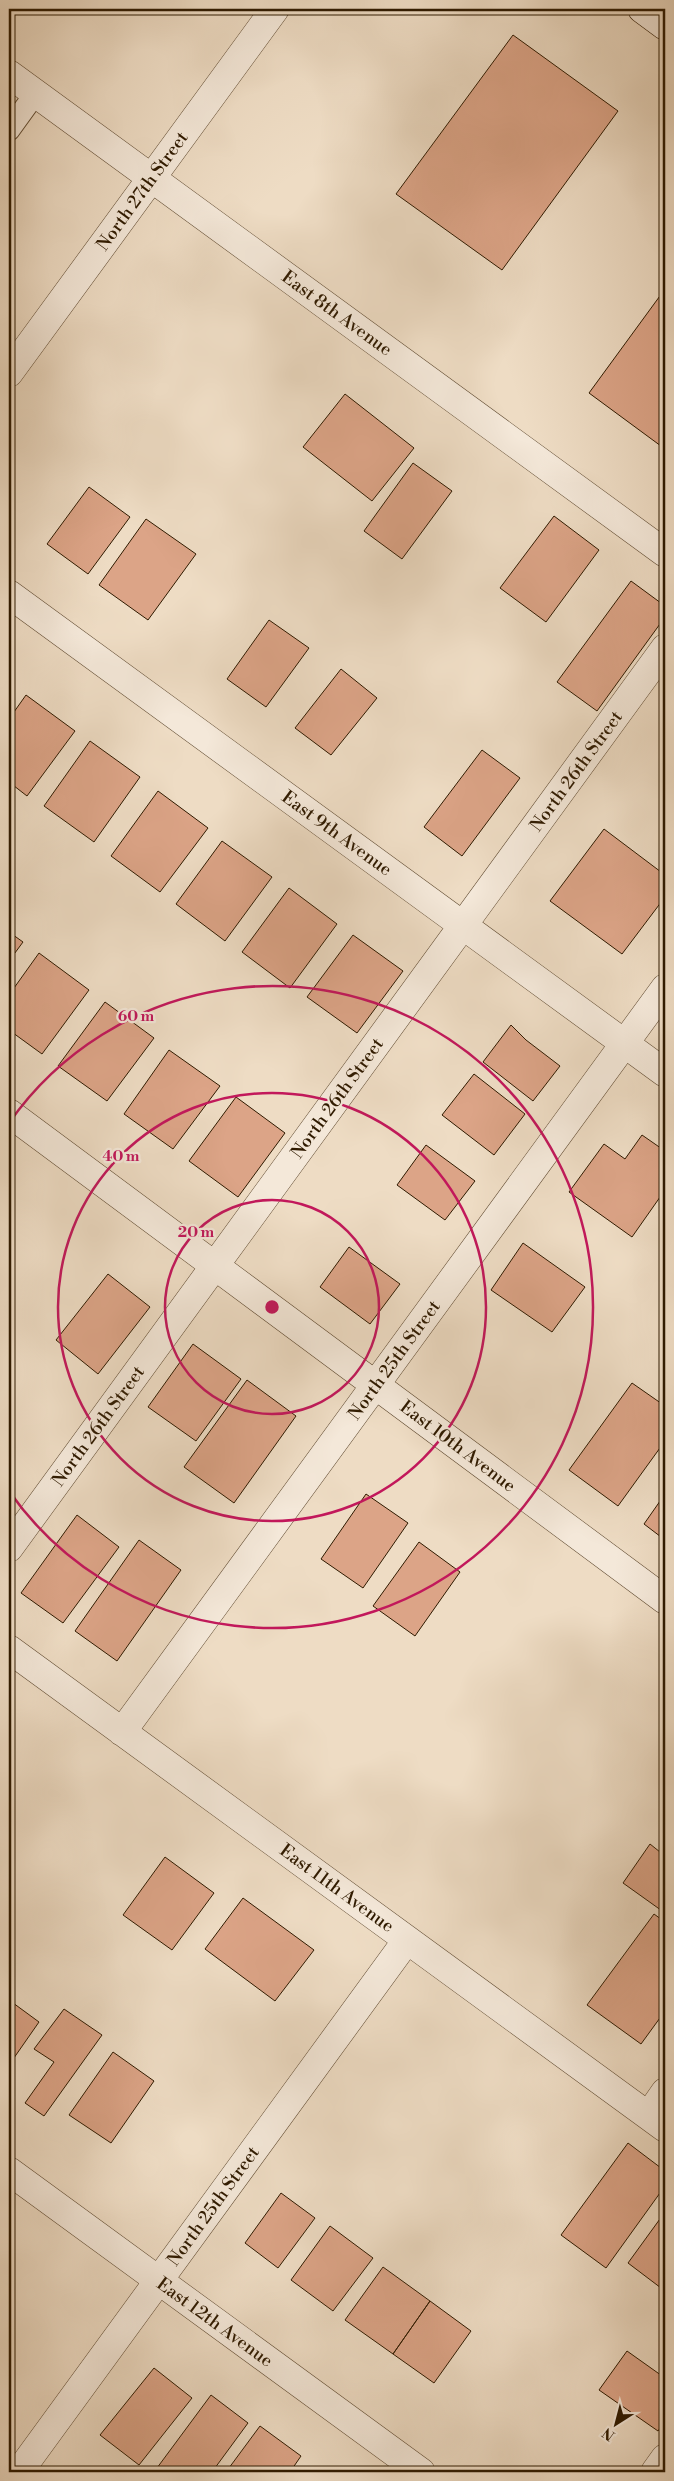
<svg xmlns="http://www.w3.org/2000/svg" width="674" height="2481" font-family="'Libre Bodoni',serif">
	<rect width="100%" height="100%" fill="#eedcc4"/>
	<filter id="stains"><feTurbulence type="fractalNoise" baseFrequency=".004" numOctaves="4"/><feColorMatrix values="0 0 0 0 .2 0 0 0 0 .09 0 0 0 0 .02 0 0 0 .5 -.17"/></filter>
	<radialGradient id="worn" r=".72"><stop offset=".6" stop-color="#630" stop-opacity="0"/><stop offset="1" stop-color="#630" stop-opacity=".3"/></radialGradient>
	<path fill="#dca487" stroke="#2f1a00" d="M513 35 618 111 502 270 396 194Z
		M665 289V449L589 393Z
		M345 394 414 448 372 501 303 447Z
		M413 463 452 491 402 559 364 531Z
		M89 487 130 517 88 574 47 544Z
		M554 516 599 550 546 622 500 588Z
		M146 519 196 554 148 620 99 585Z
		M631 581 665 606V617L597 711 557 682Z
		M269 620 309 648 266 707 227 679Z
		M341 669 377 698 331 755 295 728Z
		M26 695 75 731 27 796 9 782V719Z
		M90 741 140 777 94 842 44 806Z
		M482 750 520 778 462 856 424 827Z
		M158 791 208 828 160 892 111 856Z
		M604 829 665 875V897L622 954 550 901Z
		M222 841 272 877 225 941 176 904Z
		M289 888 337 924 290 988 242 952Z
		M9 932 23 942 9 961Z
		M353 935 403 971 357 1033 307 997Z
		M39 953 89 990 42 1054 9 1030V995Z
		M105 1002 154 1038 107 1101 58 1066Z
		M511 1025 526 1040 560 1066 533 1101 483 1062Z
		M169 1050 220 1086 173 1149 124 1114Z
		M474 1074 525 1114 494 1155 442 1115Z
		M236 1097 285 1133 238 1197 189 1161Z
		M642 1135 665 1151V1190L632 1237 569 1192 604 1144 625 1159Z
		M426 1145 475 1181 445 1220 397 1185Z
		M523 1243 585 1287 552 1332 491 1290Z
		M349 1247 400 1284 370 1324 320 1287Z
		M108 1274 150 1307 98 1374 56 1340Z
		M193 1344 241 1379 196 1441 148 1407Z
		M247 1380 296 1416 234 1503 184 1467Z
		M632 1383 665 1406V1441L618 1506 569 1470Z
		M366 1494 408 1523 363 1588 321 1559Z
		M665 1494V1540L644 1524Z
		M77 1515 119 1547 63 1623 21 1593Z
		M139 1540 181 1570 117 1661 75 1631Z
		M419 1542 460 1572 415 1636 373 1606Z
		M650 1844 665 1856V1913L623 1883Z
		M165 1857 214 1893 172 1950 123 1915Z
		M243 1898 314 1950 275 2001 205 1949Z
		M654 1914 665 1922V2011L641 2044 587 2005Z
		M9 2000 39 2022 9 2065Z
		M64 2009 102 2035 44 2116 25 2103 54 2062 34 2049Z
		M113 2052 154 2081 111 2143 69 2115Z
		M628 2143 665 2171V2186L606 2268 561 2235Z
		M281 2193 315 2218 278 2268 245 2243Z
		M665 2212V2291L628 2263Z
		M330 2226 373 2258 333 2311 291 2280Z
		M383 2267 430 2301 393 2354 345 2320Z
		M430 2301 471 2331 434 2383 393 2354Z
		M627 2351 665 2378V2421L658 2431 599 2390Z
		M154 2368 192 2398 139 2465 100 2435Z
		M211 2395 248 2423 212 2472H154Z
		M260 2426 301 2456 290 2472H226Z"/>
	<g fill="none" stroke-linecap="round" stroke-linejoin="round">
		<defs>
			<path id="lane" d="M9 130 35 94"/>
			<path id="street" d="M9 74 665 553
				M9 373 275 9
				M9 594 665 1073
				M9 1113 665 1600
				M9 1548 665 648
				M9 1649 665 2128
				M122 1732 665 988
				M649 2115 665 2092
				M9 2171 421 2472
				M19 2472 407 1940
				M655 2472 665 2458"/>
			<path id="secondary" d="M642 9 665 26"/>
		</defs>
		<use href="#lane" stroke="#5f4a31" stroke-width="23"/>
		<use href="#street" stroke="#5f4a31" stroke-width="29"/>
		<use href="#secondary" stroke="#2f1a00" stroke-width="29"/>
		<use href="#lane" stroke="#f4e8d9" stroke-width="21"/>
		<use href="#street" stroke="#f4e8d9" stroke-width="28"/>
		<use href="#secondary" stroke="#f4e8d9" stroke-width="28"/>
	</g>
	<g fill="none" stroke="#c2185b" stroke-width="2.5">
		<circle cx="272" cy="1307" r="107"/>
		<circle cx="272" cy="1307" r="214"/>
		<path d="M9 1123A321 321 0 1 1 9 1491"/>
	</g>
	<g text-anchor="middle" stroke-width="4.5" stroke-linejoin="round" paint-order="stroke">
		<g font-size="18" fill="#2f1a00" stroke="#f4e8d9">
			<text transform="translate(142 191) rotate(-54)" y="6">North 27th Street</text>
			<text transform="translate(337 313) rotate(36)" y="6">East 8th Avenue</text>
			<text transform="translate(576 771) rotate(-54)" y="6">North 26th Street</text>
			<text transform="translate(337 833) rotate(36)" y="6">East 9th Avenue</text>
			<text transform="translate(337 1098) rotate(-54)" y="6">North 26th Street</text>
			<text transform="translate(394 1360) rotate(-54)" y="6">North 25th Street</text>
			<text transform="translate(98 1426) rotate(-54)" y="6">North 26th Street</text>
			<text transform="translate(458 1446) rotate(37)" y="6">East 10th Avenue</text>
			<text transform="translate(337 1888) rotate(36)" y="6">East 11th Avenue</text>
			<text transform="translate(213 2206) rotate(-54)" y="6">North 25th Street</text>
			<text transform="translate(215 2322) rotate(36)" y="6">East 12th Avenue</text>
		</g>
	</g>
	<circle cx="272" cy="1307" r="8" fill="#c2185b" stroke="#f4e8d9" stroke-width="2.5"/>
	<g font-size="15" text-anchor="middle" font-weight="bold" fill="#c2185b" stroke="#f4e8d9" stroke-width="4.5" stroke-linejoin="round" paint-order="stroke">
		<text x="136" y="1021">60 m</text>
		<text x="121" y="1161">40 m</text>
		<text x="196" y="1237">20 m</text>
	</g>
	<rect width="674" height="2481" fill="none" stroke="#eedcc4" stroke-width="30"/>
	<rect x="10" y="10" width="654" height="2461" fill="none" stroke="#2f1a00" stroke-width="2.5"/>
	<rect x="15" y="15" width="644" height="2451" fill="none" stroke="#2f1a00"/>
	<g transform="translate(616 2424) rotate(216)" stroke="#f4e8d9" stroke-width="4" paint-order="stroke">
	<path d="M0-4L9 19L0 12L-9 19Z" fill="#2f1a00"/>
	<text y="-8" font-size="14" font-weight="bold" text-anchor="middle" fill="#2f1a00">N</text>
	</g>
	<rect width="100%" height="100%" filter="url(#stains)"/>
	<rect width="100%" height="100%" fill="url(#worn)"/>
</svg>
